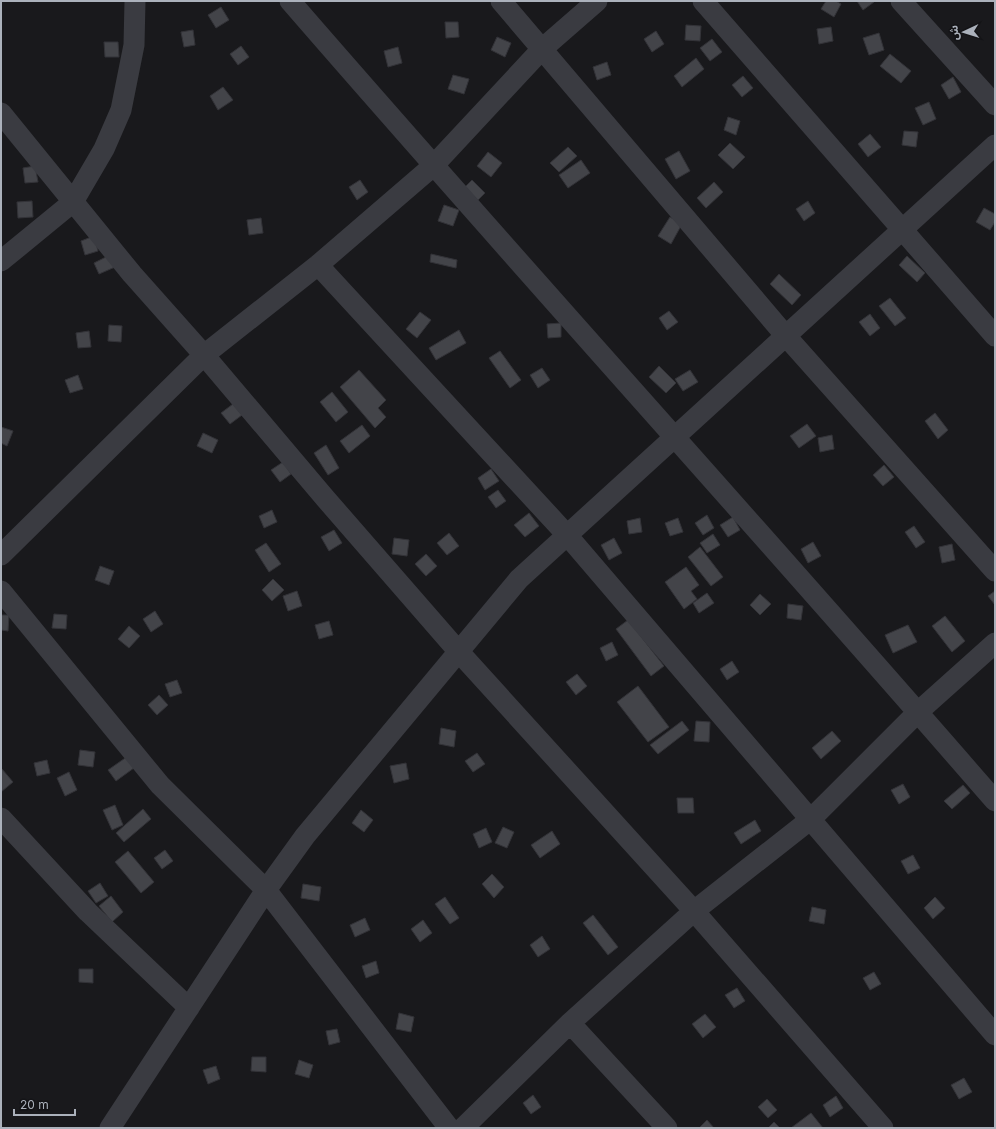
<svg xmlns="http://www.w3.org/2000/svg" width="996" height="1129" font-family="Inter,'Noto Sans Arabic',sans-serif">
	<rect width="100%" height="100%" fill="#19191c"/>
	<path fill="#434449" stroke="#333338" d="M826 1H836L841 4 834 17 821 9Z
		M857 1H874V2L863 10Z
		M221 7 229 20 216 28 208 15Z
		M445 22H458L459 37 446 38Z
		M686 25 701 26 700 41 685 40Z
		M831 27 833 41 819 44 817 29Z
		M193 30 195 45 184 47 181 32Z
		M656 31 664 44 652 52 644 39Z
		M879 33 884 50 869 55 863 38Z
		M497 37 511 43 505 57 491 50Z
		M712 39 722 52 710 61 700 48Z
		M104 42H118L119 57H105Z
		M241 46 249 57 238 65 230 54Z
		M398 47 402 63 388 67 384 51Z
		M890 54 911 71 901 83 880 66Z
		M696 58 704 69 682 87 674 76Z
		M607 62 611 75 597 80 593 67Z
		M453 75 469 79 464 94 448 89Z
		M743 76 753 88 742 97 732 85Z
		M953 77 961 92 949 99 941 85Z
		M223 87 233 100 218 110 210 96Z
		M929 102 936 119 923 125 915 108Z
		M728 117 740 121 736 135 724 130Z
		M904 131 918 132 916 147 902 145Z
		M870 134 881 147 868 157 858 144Z
		M730 143 745 157 733 169 718 155Z
		M568 147 577 156 559 172 550 163Z
		M679 151 690 171 676 179 665 159Z
		M488 152 502 163 491 177 477 166Z
		M581 160 590 173 568 188 559 175Z
		M35 166 38 182 25 183 23 168Z
		M360 180 368 192 357 200 349 187Z
		M472 180 485 193 478 200 465 187Z
		M714 182 723 192 706 208 697 198Z
		M32 201 33 217 18 218 17 202Z
		M808 201 815 213 804 221 796 209Z
		M444 205 459 210 453 226 438 221Z
		M984 208 995 214V222L990 230 976 222Z
		M670 217 682 224 671 244 658 236Z
		M261 218 263 233 249 235 247 220Z
		M94 236 98 251 85 255 81 241Z
		M431 254 457 260 456 268 430 262Z
		M110 255 115 267 99 274 94 263Z
		M907 256 925 273 917 282 899 265Z
		M779 274 801 295 792 305 770 284Z
		M890 298 906 318 895 326 879 306Z
		M669 311 678 322 667 330 659 318Z
		M420 312 431 320 417 338 406 329Z
		M870 314 880 328 870 336 859 322Z
		M561 323V337L548 338 547 324Z
		M109 325 122 326 121 342 108 341Z
		M459 330 466 343 436 360 429 348Z
		M89 331 91 347 78 348 76 333Z
		M500 351 521 380 510 388 489 358Z
		M659 366 676 383 666 393 649 377Z
		M542 368 550 380 538 388 530 375Z
		M359 370 386 400 378 408 386 417 375 428 340 387Z
		M690 370 698 382 683 391 675 379Z
		M78 375 83 389 70 393 65 380Z
		M332 392 348 412 336 422 320 402Z
		M233 404 242 415 230 424 221 413Z
		M935 413 948 430 938 439 925 421Z
		M807 424 816 436 799 448 790 436Z
		M362 425 370 436 349 453 340 441Z
		M1 427 13 431 7 446 1 443Z
		M203 433 218 440 212 453 197 446Z
		M832 435 834 449 820 452 818 438Z
		M326 445 339 468 328 475 314 453Z
		M283 462 291 474 280 482 271 470Z
		M884 465 894 477 883 486 873 475Z
		M491 469 499 481 485 490 478 478Z
		M498 490 506 501 496 508 488 497Z
		M272 510 277 522 264 528 259 516Z
		M529 513 539 526 525 537 514 525Z
		M707 515 714 528 703 535 695 523Z
		M733 517 740 530 728 537 720 525Z
		M640 518 642 532 629 534 627 521Z
		M678 518 683 532 670 536 665 523Z
		M914 526 925 542 916 548 905 532Z
		M334 530 342 543 329 551 321 537Z
		M449 533 459 546 447 555 437 543Z
		M713 534 720 545 707 553 700 543Z
		M394 538 409 540 407 556 392 554Z
		M614 538 622 553 609 560 601 545Z
		M813 542 821 556 808 563 801 549Z
		M266 543 281 564 269 572 255 550Z
		M952 544 955 560 942 563 939 547Z
		M700 547 723 577 711 586 688 557Z
		M426 554 437 566 426 576 415 564Z
		M100 566 114 571 109 585 95 580Z
		M686 567 699 585 691 591 697 599 684 609 665 582Z
		M273 579 284 590 272 601 262 590Z
		M297 591 302 606 288 611 283 596Z
		M995 591V605L988 596Z
		M707 593 714 603 699 613 693 603Z
		M760 594 771 604 760 615 750 605Z
		M788 604 803 606 801 620 787 618Z
		M155 611 163 624 151 632 143 619Z
		M54 614 67 615 66 629 52 628Z
		M1 615H9L8 631 1 630Z
		M945 616 965 641 952 652 932 626Z
		M628 620 664 666 651 676 616 629Z
		M329 621 333 635 319 639 315 625Z
		M908 625 917 642 893 653 885 635Z
		M129 626 140 636 129 648 118 639Z
		M612 642 618 655 606 661 600 648Z
		M732 661 739 672 727 680 720 669Z
		M577 674 587 686 576 695 566 682Z
		M177 680 182 693 170 697 165 684Z
		M638 686 669 727 648 742 617 702Z
		M159 695 168 705 157 715 148 705Z
		M682 721 689 730 658 754 650 745Z
		M696 721 710 722 709 742 694 741Z
		M441 728 456 731 454 747 439 744Z
		M832 731 841 741 821 759 812 748Z
		M80 750 95 752 93 767 78 765Z
		M477 753 485 764 473 772 465 761Z
		M131 754 138 765 116 781 108 770Z
		M47 760 50 773 37 776 34 763Z
		M406 763 409 779 394 783 390 766Z
		M2 769 13 782 1 792V770Z
		M69 772 77 790 65 796 57 778Z
		M903 784 910 797 899 804 891 790Z
		M963 785 970 793 952 809 944 801Z
		M677 798H693L694 813H678Z
		M115 805 123 825 112 830 103 810Z
		M143 809 151 819 124 842 116 833Z
		M361 810 373 820 364 832 352 823Z
		M755 820 761 831 741 844 734 833Z
		M503 827 514 832 507 848 495 843Z
		M486 828 492 842 479 848 473 834Z
		M552 831 560 844 540 858 531 845Z
		M165 850 173 861 162 869 154 858Z
		M128 851 154 882 141 893 115 862Z
		M913 855 920 868 908 874 901 861Z
		M492 874 504 887 494 898 482 884Z
		M100 883 108 896 96 903 88 891Z
		M303 884 321 887 319 901 301 898Z
		M111 896 123 912 112 922 99 906Z
		M445 897 459 918 450 924 435 904Z
		M935 897 945 908 933 919 924 908Z
		M812 907 826 910 824 924 809 921Z
		M593 915 618 947 608 955 583 923Z
		M365 918 370 930 355 937 350 925Z
		M423 920 432 933 420 942 411 929Z
		M542 936 550 949 538 957 530 945Z
		M376 961 379 973 366 978 362 966Z
		M79 969H93V983L79 982Z
		M874 972 881 984 870 990 863 978Z
		M737 988 745 1001 734 1008 725 995Z
		M399 1013 414 1017 411 1032 396 1029Z
		M705 1014 716 1027 703 1038 692 1024Z
		M337 1029 340 1042 329 1045 326 1031Z
		M252 1057H266V1072L251 1071Z
		M299 1060 313 1065 309 1078 295 1074Z
		M216 1066 220 1079 208 1084 203 1070Z
		M964 1078 972 1092 959 1099 951 1085Z
		M533 1095 541 1107 531 1114 523 1103Z
		M836 1096 843 1108 830 1117 823 1105Z
		M767 1099 777 1110 768 1118 758 1107Z
		M811 1113 823 1128H791Z
		M707 1120 714 1128H699Z
		M774 1122 780 1128H768Z"/>
	<g fill="none" stroke-linecap="round" stroke-linejoin="round">
		<path stroke="#3a3b41" stroke-width="21" d="M290 1C523 270 762 532 995 801
			M501 1 785 335 995 571
			M703 1 995 336
			M901 1 995 105
			M1 113 132 274 204 355 325 498 459 652 694 911 883 1128
			M1 261 73 202 104 149 121 110 134 45 135 1
			M318 265 567 535 995 1035
			M1 555 204 355 318 265 433 166 542 49 597 1
			M1 591 160 785 266 890 449 1128
			M1 818 88 912 189 1008
			M570 1023 667 1128
			M110 1128 266 890 305 836 519 579 995 145
			M463 1128 570 1023 694 911 811 819 918 712 995 643"/>
	</g>
	<rect width="996" height="1129" fill="none" stroke="#abb1bb" stroke-width="4"/>
	<g transform="translate(964 32) rotate(266)" stroke="#141417" stroke-width="3" paint-order="stroke">
	<path d="M0-3L7 15L0 10L-7 15Z" fill="#abb1bb"/>
	<text y="-6" font-size="11" font-weight="bold" text-anchor="middle" fill="#abb1bb">ش</text>
	</g>
	<path d="M14 1109v6h61v-6" fill="none" stroke="#abb1bb" stroke-width="2"/>
	<text x="20" y="1109" font-size="12" fill="#abb1bb" stroke="#141417" stroke-width="3" paint-order="stroke">20 m</text>
</svg>
